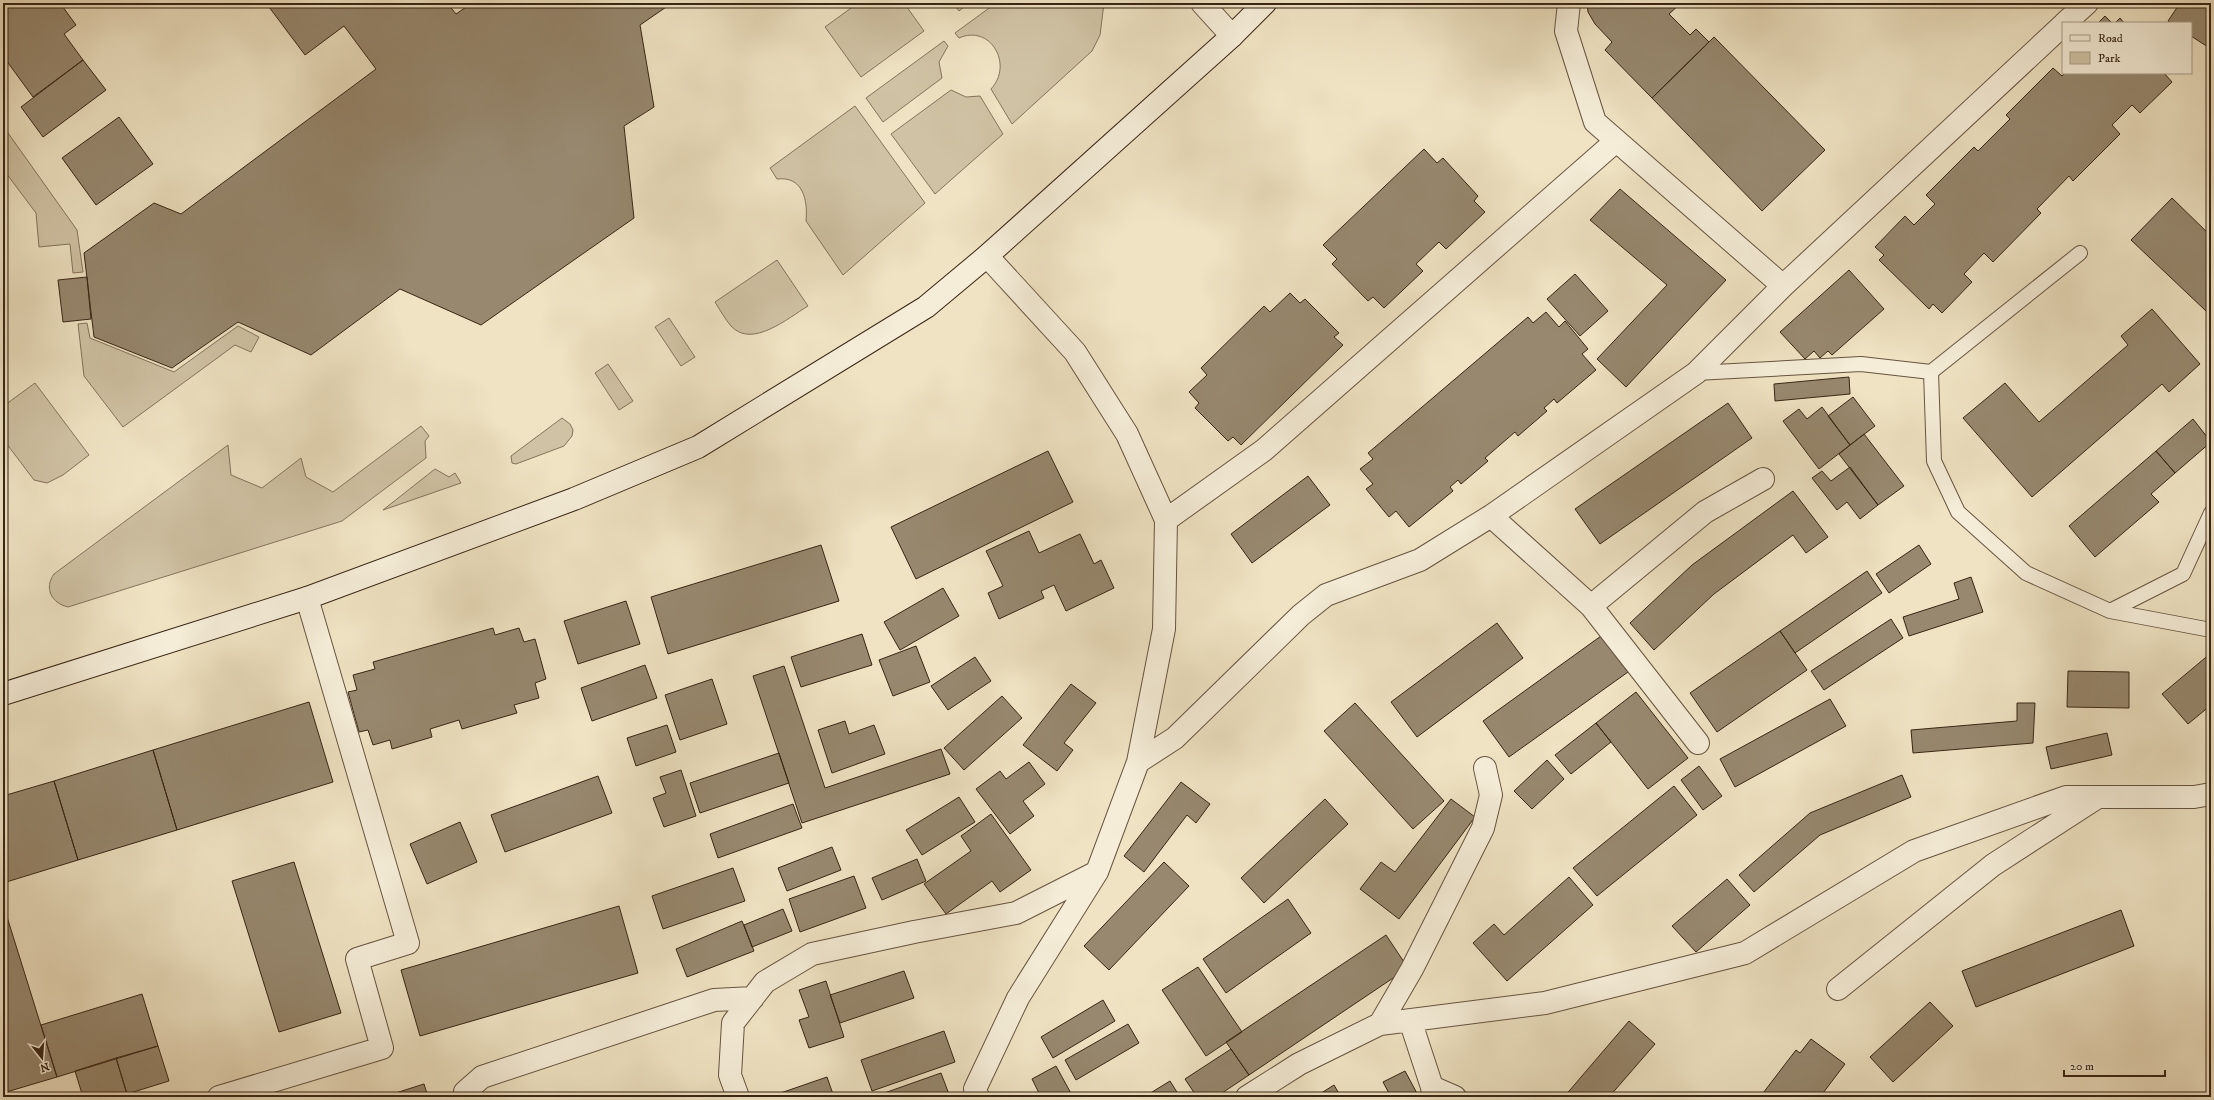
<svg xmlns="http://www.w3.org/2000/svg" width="2214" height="1100" font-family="'IM FELL DW Pica',serif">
	<rect width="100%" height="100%" fill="#efe3c3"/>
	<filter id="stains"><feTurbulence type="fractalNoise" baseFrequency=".005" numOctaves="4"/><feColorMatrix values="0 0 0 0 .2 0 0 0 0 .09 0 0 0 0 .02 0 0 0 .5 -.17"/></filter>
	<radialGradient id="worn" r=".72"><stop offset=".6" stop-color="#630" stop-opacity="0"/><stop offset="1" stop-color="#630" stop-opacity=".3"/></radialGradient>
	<path fill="#d0c3a5" stroke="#84745d" d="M858 3H904L924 31 861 77 825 27Z
		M953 3H969L959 11Z
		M996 3H1104L1100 35 1092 51 1012 124 991 89C1014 64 990 24 959 38L955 33Z
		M944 41 948 46 939 62 942 78 883 122 866 98Z
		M951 90 966 97 980 96 1003 134 935 194 891 134Z
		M855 106 925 203 843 275 806 221C808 200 803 176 777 179L770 168Z
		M3 126 77 230 83 272 73 273 70 244 39 247 36 213 3 169Z
		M777 260 808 306C788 318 752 349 731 326 725 319 720 310 715 302Z
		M669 318 695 357 681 366 655 327Z
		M87 323 90 338 174 372 238 326 259 337 251 352 235 345 123 427 84 376 78 324Z
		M608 364 633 401 619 410 595 373Z
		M35 383 89 455 63 475 47 483 34 480 3 439V409L9 402Z
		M562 418 570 424 573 430 572 436 564 446 516 464 512 463 511 456Z
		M421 426 429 436 425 441 426 458 342 521 68 607C51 603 44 588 54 574L228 445 231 475 262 488 301 458 306 477 333 492Z
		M435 469 449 477 455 473 461 483 383 510Z"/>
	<path fill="#97886f" stroke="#382515" d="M3 3H38L41 8 47 3H60L76 25 64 34 83 60 33 97 3 56Z
		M266 3H447L456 14 472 3H672L640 25 654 107 624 126 634 218 481 325 400 289 311 355 238 322 172 368 94 337 84 253 154 203 181 214 376 69 344 26 305 55Z
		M1587 3H1681L1669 14 1690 35 1696 29 1709 42 1652 98 1605 50 1612 42 1595 24 1588 12Z
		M2180 3H2211V49L2191 36V23H2172L2168 21Z
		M2105 16 2112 23H2098Z
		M2120 18 2124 23H2115Z
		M1714 37 1825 150 1762 211 1652 98Z
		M83 60 106 90 43 137 21 107Z
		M2053 68 2062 76 2065 73H2164L2172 82 2140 113 2132 105 2112 125 2120 134 2073 181 2069 176 2037 209 2041 213 1993 262 1984 253 1964 274 1972 282 1942 313 1933 304 1929 309 1879 260 1884 255 1875 247 1905 216 1914 225 1935 204 1926 195 1974 147 1978 151 2010 119 2006 115Z
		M119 117 153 164 96 205 62 158Z
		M1424 149 1437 163 1443 158 1478 196 1474 201 1485 212 1446 249 1439 242 1416 264 1423 271 1384 308 1373 297 1368 301 1332 264 1337 259 1323 245Z
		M1620 189 1726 280 1626 387 1597 359 1667 285 1590 220Z
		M2172 198 2211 236V306L2206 311 2131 240Z
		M1849 270 1884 309 1832 355 1828 351 1820 358 1814 351 1805 359 1780 332Z
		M1575 274 1608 311 1580 336 1547 299Z
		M87 277 91 319 63 322 58 280Z
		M1290 293 1300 303 1305 299 1339 333 1334 337 1343 345 1241 445 1233 437 1228 441 1195 408 1199 403 1189 392 1207 375 1201 368 1264 306 1270 312Z
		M2152 309 2200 364 2169 392 2162 384 2032 497 1963 418 2005 383 2039 422 2128 345 2121 336Z
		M1546 312 1559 327 1565 321 1588 349 1582 354 1596 370 1557 403 1554 399 1544 408 1547 411 1518 436 1515 432 1485 458 1488 461 1461 484 1458 480 1450 487 1453 491 1409 527 1396 511 1389 517 1366 489 1373 484 1360 469 1373 459 1368 453 1528 317 1533 323Z
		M1849 377 1850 394 1775 401 1774 384Z
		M1853 397 1875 426 1850 445 1828 416Z
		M1728 403 1752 438 1600 544 1575 509Z
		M1822 407 1850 445 1819 469 1783 421 1799 409 1807 419Z
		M2193 419 2211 442 2175 473 2156 451Z
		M1864 434 1904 486 1878 505 1839 454Z
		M1048 451 1073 502 916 579 891 527Z
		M2156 451 2175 473 2151 494 2159 502 2095 557 2069 526Z
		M1850 467 1878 505 1860 519 1847 502 1837 510 1812 478 1822 471 1831 481Z
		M1308 476 1330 505 1252 563 1231 534Z
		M1793 491 1828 537 1806 553 1793 535 1714 594 1654 650 1630 623 1692 565Z
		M1029 531 1039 553 1080 534 1094 564 1101 560 1114 588 1066 611 1054 585 1041 591 1044 598 999 619 988 593 1003 586 986 551Z
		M821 545 839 601 668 654 651 597Z
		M1919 545 1931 564 1889 593 1876 574Z
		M1867 571 1882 593 1795 653 1780 631Z
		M1971 577 1983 612 1909 636 1903 617 1959 599 1954 583Z
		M943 588 959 616 900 650 884 622Z
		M626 601 640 644 578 664 564 621Z
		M1891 619 1903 638 1824 690 1811 671Z
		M1497 623 1523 658 1417 737 1391 702Z
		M493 628 495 635 519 628 524 642 535 639 546 679 535 683 539 698 514 705 517 713 462 729 459 720 430 729 432 737 392 749 390 740 373 745 368 730 359 732 348 692 357 690 353 675 375 669 373 662Z
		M1780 631 1807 670 1717 732 1690 693Z
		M862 634 872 665 801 687 791 657Z
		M1601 636 1628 672 1509 757 1483 721Z
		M916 646 930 682 893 696 879 660Z
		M2211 653V705L2188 724 2162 694Z
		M975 657 991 681 948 710 931 686Z
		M645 665 657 698 592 721 581 688Z
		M784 666 825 788 941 749 950 774 802 823 753 676Z
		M2068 671 2129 672V708L2067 707Z
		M712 679 727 724 680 740 665 695Z
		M1071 684 1096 703 1064 743 1073 750 1057 771 1023 745Z
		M1636 692 1688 758 1648 789 1596 723Z
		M1002 696 1022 718 964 770 944 748Z
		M1830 699 1846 726 1735 787 1720 759Z
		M309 702 333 782 177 830 153 750Z
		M1355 703 1444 801 1413 829 1324 731Z
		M2017 703H2035L2033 743 1913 753 1911 730 2017 721Z
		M845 721 849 734 874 725 885 754 832 773 818 730Z
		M1596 723 1611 742 1571 774 1555 755Z
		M667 725 676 752 636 766 627 738Z
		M2107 733 2112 755 2051 769 2046 747Z
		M153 750 177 830 78 860 54 781Z
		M779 753 789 783 700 813 690 783Z
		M1547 760 1564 779 1532 809 1514 791Z
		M1029 762 1045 784 1023 801 1034 816 1010 834 976 789 1000 771 1006 779Z
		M1699 766 1722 796 1703 810 1681 780Z
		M681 770 696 816 664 827 653 798 666 793 660 777Z
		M1902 775 1911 797 1820 835 1754 892 1739 875 1810 813Z
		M598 776 612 813 505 852 491 815Z
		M54 781 78 860 3 883V796Z
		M1181 782 1210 804 1196 823 1187 815 1144 872 1124 856Z
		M1674 786 1697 815 1597 896 1573 868Z
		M959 797 975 822 922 855 906 830Z
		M1325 799 1348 824 1264 903 1241 878Z
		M1451 799 1475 817 1399 919 1360 889 1381 862 1395 872Z
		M793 804 802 828 718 858 710 834Z
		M991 814 1031 870 1000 892 992 881 946 914 924 884 971 851 961 836Z
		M460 822 477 862 427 884 410 844Z
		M832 847 841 870 787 891 778 868Z
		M917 859 926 881 882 900 872 878Z
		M294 862 341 1013 279 1032 232 881Z
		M1164 862 1189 886 1109 970 1084 946Z
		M733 868 745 901 663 929 652 896Z
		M854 876 866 908 800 932 789 899Z
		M1569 877 1593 905 1507 981 1473 943 1494 924 1504 935Z
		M1727 879 1750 905 1696 952 1672 926Z
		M1288 899 1311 933 1226 993 1203 959Z
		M3 904 57 1077 3 1093Z
		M619 906 638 973 420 1036 401 970Z
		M783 909 792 931 752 947 744 925Z
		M2121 910 2134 946 1976 1007 1962 971Z
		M742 921 754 951 687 977 676 949Z
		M1386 935 1408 968 1249 1075 1226 1042Z
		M1198 967 1242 1032 1206 1056 1162 990Z
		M904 971 914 998 840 1023 830 995Z
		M826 981 844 1037 809 1048 799 1020 809 1017 799 990Z
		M142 994 158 1046 57 1077 41 1025Z
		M1103 1000 1115 1021 1053 1058 1041 1037Z
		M1930 1002 1953 1026 1893 1082 1870 1057Z
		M1629 1021 1655 1044 1609 1097H1564Z
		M1128 1024 1139 1043 1076 1080 1065 1060Z
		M944 1031 955 1062 872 1091 861 1060Z
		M1811 1039 1845 1064 1820 1097H1760L1796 1050 1800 1053Z
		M158 1046 169 1081 127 1094 116 1058Z
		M1231 1049 1249 1075 1216 1097H1197L1185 1079Z
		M116 1058 127 1094 118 1097H83L75 1071Z
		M1056 1066 1073 1097H1041L1032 1079Z
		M1405 1071 1419 1097H1391L1383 1082Z
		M941 1073 950 1097H873Z
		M827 1077 834 1097H769Z
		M1170 1081 1180 1097H1144Z
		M424 1084 428 1097H383Z
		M1334 1085 1341 1097H1315Z"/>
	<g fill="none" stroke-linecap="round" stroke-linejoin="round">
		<defs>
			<path id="service" d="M1931 372 1934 461 1958 512 2026 573 2110 611 2211 630
				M1696 373 1861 364 1931 372 2080 253
				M2110 611 2183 574 2211 513"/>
			<path id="minor" d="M1569 3 1566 31 1595 122 1783 286
				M2065 23 2087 3
				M1491 516 1591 606 1698 743
				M1166 520 1264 450 1616 141
				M1591 606 1705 512 1763 479
				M1138 762 1175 738 1301 615 1326 595 1420 560 1491 516 1696 373 1783 286 2063 25
				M1838 989 1993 865 2098 797
				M1410 1020 1432 1087 1433 1097
				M1380 1024 1412 969 1483 828 1491 795 1485 768
				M1432 1087 1455 1097
				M219 1097 382 1048 357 959 408 943 307 598
				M466 1097 465 1092 482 1077 714 1000 753 998
				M738 1097 730 1075 733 1023 765 982 812 954 914 932 1016 913 1097 872
				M978 1097 975 1089 1018 998 1097 872 1138 762 1164 629 1166 520 1127 434 1075 352 987 256
				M1247 1097 1299 1064 1380 1024 1545 1003 1745 953 1914 851 2066 797H2194L2211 794"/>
			<path id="tertiary" d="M1202 3 1232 36"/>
			<path id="secondary" d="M3 694 307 598 574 499 698 447 926 307 987 256 1232 36 1265 3"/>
		</defs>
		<use href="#service" stroke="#665440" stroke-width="16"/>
		<use href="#minor" stroke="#665440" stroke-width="24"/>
		<use href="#tertiary" stroke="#665440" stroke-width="24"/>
		<use href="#secondary" stroke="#382515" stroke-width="24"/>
		<use href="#service" stroke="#f5edd8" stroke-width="14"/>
		<use href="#minor" stroke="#f5edd8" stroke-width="22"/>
		<use href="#tertiary" stroke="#f5edd8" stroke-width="22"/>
		<use href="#secondary" stroke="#f5edd8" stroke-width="22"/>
	</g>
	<rect width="2214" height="1100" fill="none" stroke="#efe3c3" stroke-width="16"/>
	<rect x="4" y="4" width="2206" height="1092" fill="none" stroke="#382515" stroke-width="2"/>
	<rect x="8" y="8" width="2198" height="1084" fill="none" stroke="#382515"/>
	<rect x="2062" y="22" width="130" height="52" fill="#f5edd8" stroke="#a99d8a"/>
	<rect x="2070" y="35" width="20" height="6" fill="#f5edd8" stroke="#a99d8a"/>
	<text x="2098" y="42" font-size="12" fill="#382515">Road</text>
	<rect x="2070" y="52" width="20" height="12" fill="#d0c3a5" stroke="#a99d8a"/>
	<text x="2098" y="62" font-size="12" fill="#382515">Park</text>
	<g transform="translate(42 1058) rotate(163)" stroke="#f5edd8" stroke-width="3" paint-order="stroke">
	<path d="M0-3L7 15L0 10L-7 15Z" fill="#382515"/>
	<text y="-6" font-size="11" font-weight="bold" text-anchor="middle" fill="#382515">N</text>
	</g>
	<path d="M2064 1070v6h101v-6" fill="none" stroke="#382515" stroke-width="2"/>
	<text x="2070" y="1070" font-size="12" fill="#382515" stroke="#f5edd8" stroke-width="3" paint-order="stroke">20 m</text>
	<rect width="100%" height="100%" filter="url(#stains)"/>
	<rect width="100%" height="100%" fill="url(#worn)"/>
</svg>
